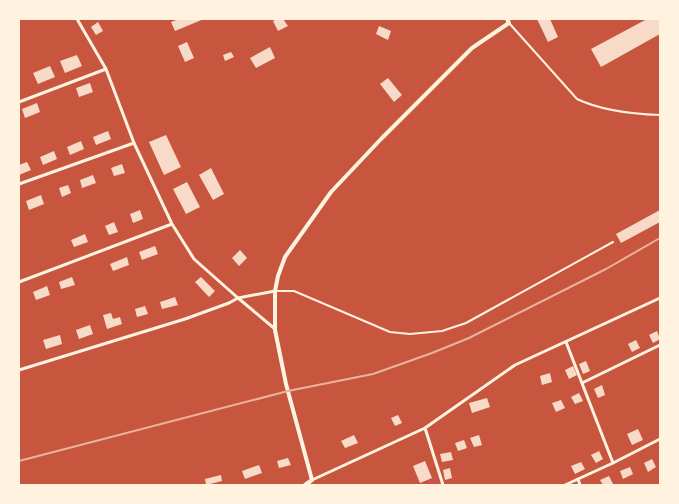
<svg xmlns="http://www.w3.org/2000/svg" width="679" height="504" font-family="'Alegreya Sans',sans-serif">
	<rect width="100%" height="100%" fill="#c8553d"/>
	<path fill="#f7dbc8" d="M179 19H204L175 31 171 22Z
		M277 19H283L288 26 278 31 273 21Z
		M537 19H550L558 37 548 42Z
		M647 19H660V34L601 67 591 49Z
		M98 22 103 31 96 35 91 27Z
		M379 26 391 31 388 40 376 34Z
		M187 42 194 58 185 62 178 46Z
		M270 47 275 58 256 68 250 58Z
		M231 52 234 57 225 61 223 55Z
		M77 55 82 66 65 73 60 61Z
		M50 66 55 77 38 84 33 73Z
		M388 78 402 95 394 102 380 84Z
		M90 83 93 92 79 97 76 88Z
		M37 103 40 112 25 118 22 109Z
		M108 131 111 139 96 145 93 137Z
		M166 135 181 167 164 175 149 142Z
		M81 141 84 149 70 155 67 147Z
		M54 151 57 159 43 165 40 157Z
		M27 162 31 170 19 175V165Z
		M122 164 125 173 114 176 111 168Z
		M211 168 224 194 213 200 199 175Z
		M93 175 96 183 82 188 80 180Z
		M187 182 200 207 186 214 173 189Z
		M68 185 71 193 62 197 59 188Z
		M41 195 44 204 29 210 26 201Z
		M140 210 143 219 133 223 130 214Z
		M660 210V222L621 243 616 234Z
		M114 222 118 232 109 235 105 226Z
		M85 234 88 242 74 247 71 240Z
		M155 246 158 254 142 260 139 252Z
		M240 250 247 258 239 266 232 258Z
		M127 257 129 265 113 271 110 264Z
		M72 277 75 285 61 289 59 282Z
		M201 277 215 291 209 297 195 282Z
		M47 286 50 295 36 300 33 292Z
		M175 297 178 305 162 309 160 302Z
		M145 306 148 314 137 317 135 309Z
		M111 313 113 319 120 317 122 324 107 329 103 315Z
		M90 325 93 334 79 339 76 330Z
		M657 331 660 339 653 343 649 335Z
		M60 335 62 344 46 349 43 340Z
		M636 340 640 348 632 352 628 344Z
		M586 361 590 371 583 374 579 364Z
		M573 366 577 375 569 379 565 370Z
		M550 373 552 382 542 385 540 376Z
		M602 385 605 395 598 398 594 389Z
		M579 393 583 401 575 404 571 397Z
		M487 398 490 407 472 413 469 403Z
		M561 400 565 408 556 412 552 403Z
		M398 415 402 423 395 426 391 418Z
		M638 429 643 440 632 445 627 434Z
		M354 435 358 443 345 448 341 441Z
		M479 435 482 445 474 447 470 438Z
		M464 440 467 448 458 451 455 443Z
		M599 451 603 459 596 463 591 455Z
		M451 452 453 460 442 462 440 454Z
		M288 458 291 465 279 468 277 461Z
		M652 459 656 467 648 472 644 463Z
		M425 461 432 478 420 483 413 466Z
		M581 462 585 469 575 474 571 466Z
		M259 465 262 473 245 479 242 471Z
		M630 467 633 474 623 479 620 471Z
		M450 468 452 478 445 480 443 470Z
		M221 475 222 481 206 485 205 479Z
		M609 476 613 484 603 485 600 480Z"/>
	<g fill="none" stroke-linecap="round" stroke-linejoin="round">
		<path stroke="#fff3e0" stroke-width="2" d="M509 23 577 99C602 111 633 114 660 115
			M275 291H294L390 332 410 334 442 331 466 323 613 242"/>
		<path stroke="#fff3e0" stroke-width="3" d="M77 19 106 69 134 143 172 224 194 259 238 298 275 329
			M19 102 106 69
			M19 184 134 143
			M19 282 172 224
			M566 342 613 463
			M19 370 185 319 229 303 238 298 275 291
			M582 383 660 345
			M425 428 443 485
			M578 479 580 485
			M312 480 425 428 515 365 660 298
			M565 485 613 463 660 439"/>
		<path stroke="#fff3e0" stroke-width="4" d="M305 485 312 480 286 384 275 330V291L278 276 285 257 331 192 381 139 472 48 509 23 507 19"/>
		<path stroke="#e9b49f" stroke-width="2" d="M19 461 288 391 373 374 432 353 469 338 606 269 660 238"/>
	</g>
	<rect width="679" height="504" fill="none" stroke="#fff3e0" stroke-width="40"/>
</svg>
